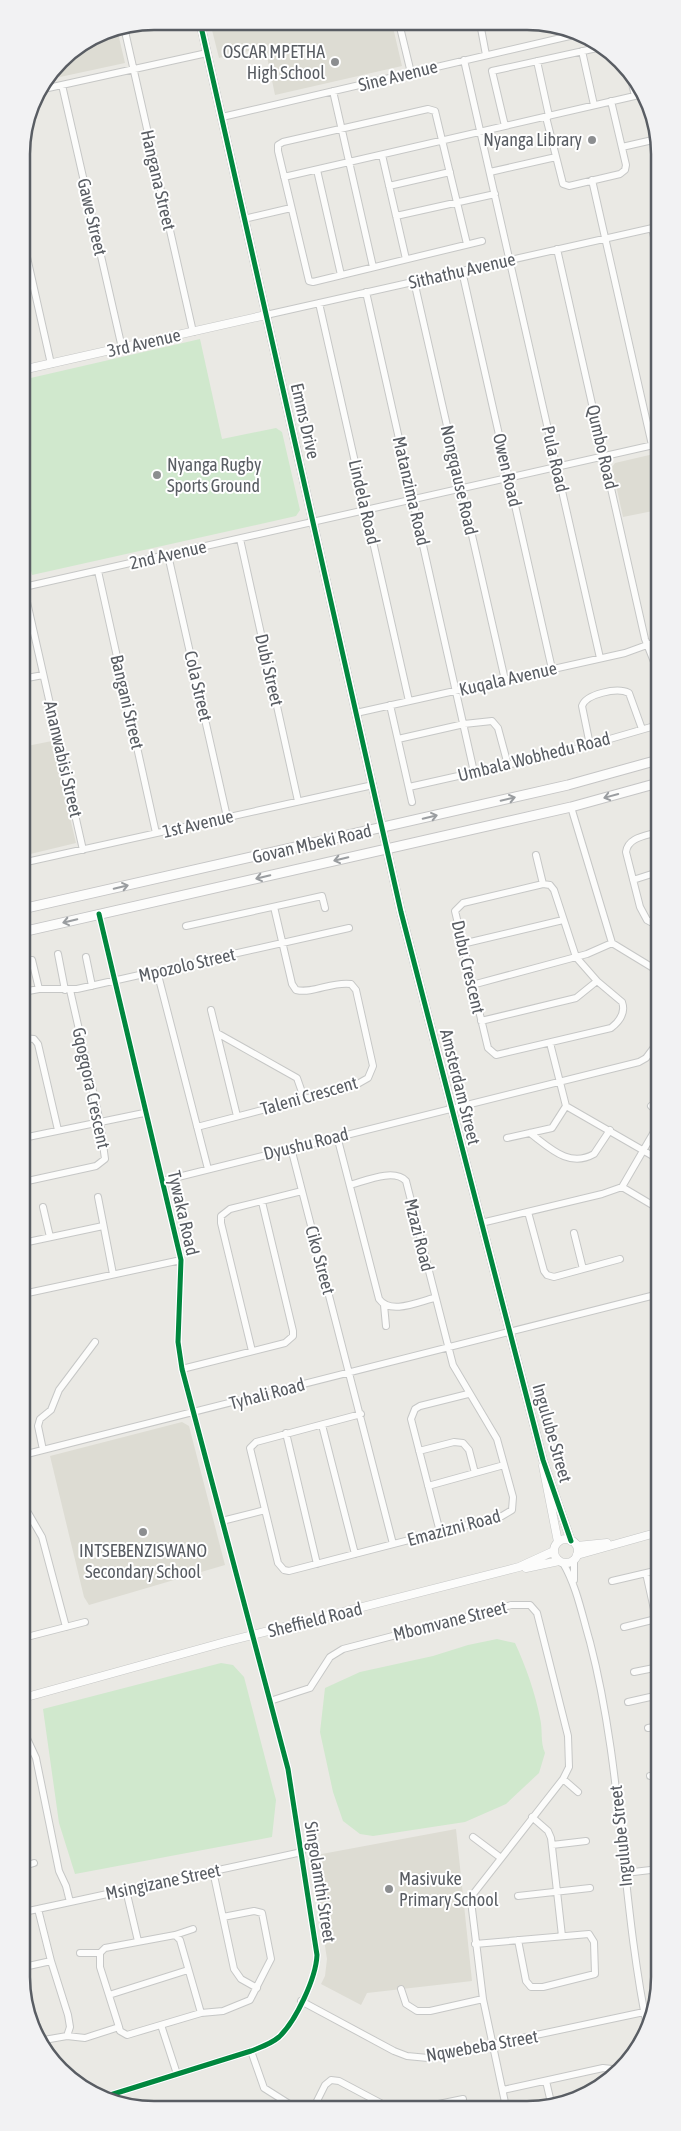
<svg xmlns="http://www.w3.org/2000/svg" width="681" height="2131" font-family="'Asap Condensed',sans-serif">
	<rect width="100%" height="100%" fill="#eae9e4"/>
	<path fill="#dddcd3" d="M210 22 392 23 402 66 275 95 265 47 219 58Z
		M117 29 125 63 46 80 66 54 104 31Z
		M658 453V510L623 517 612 467 615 463Z
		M52 741 76 843 22 856V747Z
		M182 1422 189 1426 225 1565 89 1605 84 1597 50 1456Z
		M456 1829 472 1981 367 1993 361 2005 321 1984 325 1976 327 1959 311 1856Z"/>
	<path fill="#d0e8cd" d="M200 339 222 439 276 428 282 432 300 510 296 516 32 575 22 531V380Z
		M497 1639 515 1643C526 1667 535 1692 540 1718 543 1730 540 1742 545 1753L539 1773 506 1804 465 1822 373 1836 360 1834 343 1821 333 1792 320 1732 325 1688 360 1672 433 1656 468 1645Z
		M221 1663 233 1665 244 1677 276 1800 272 1837 75 1874 59 1823 43 1709Z"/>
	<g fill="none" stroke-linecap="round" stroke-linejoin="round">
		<defs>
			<path id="minor" d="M399 23 411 73
				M480 23 486 55
				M124 27 193 332
				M582 51 594 105
				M464 60 600 658
				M537 61 549 116
				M631 79 635 96
				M62 85 122 348
				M39 90 207 53
				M333 91 373 267
				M222 117 574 35
				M546 117 563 184 569 186 620 174 625 170 626 165 611 101
				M505 126 492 71 597 48
				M622 147 657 139
				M382 155 406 259
				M317 170 341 275
				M490 172 556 157
				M284 177 639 95
				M592 180 652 445
				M389 186 450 172
				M396 216 495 194
				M244 219 291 208
				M652 228 657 250
				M22 235 51 364
				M467 244 435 111 428 109 283 142 278 145V151L309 281 313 282 482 241
				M557 249 645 639 658 672
				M462 271 552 669
				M414 281 505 680
				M366 292 474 772
				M319 303 409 701
				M266 315 657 227
				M240 539 298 801
				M168 555 227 817
				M98 571 156 833
				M22 580 83 850
				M24 587 658 444
				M22 679 43 675
				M390 705 412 802
				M356 713 625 653 658 641
				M398 739 464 724 492 721 498 728 508 765
				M590 745 582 706C586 694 617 687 629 693L642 729
				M409 787 565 752 658 725
				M571 807 612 943 658 971
				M658 832C646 836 628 837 626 852L640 907 647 920 658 926
				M536 855 543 884
				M22 863 373 785
				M633 880 658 872
				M543 884 550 885 554 890 576 957 597 981 622 1002C626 1013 620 1021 611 1028L496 1055 488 1048 455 911 463 903Z
				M99 914 181 1260 178 1342 182 1369 288 1769 317 1955C316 1978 296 2021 279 2037 271 2044 261 2047 251 2051L107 2096
				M186 926 322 896 325 908
				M462 944 563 920
				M58 954 65 990
				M86 957 92 986
				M32 960 39 989
				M157 971 208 1169
				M472 985 587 954 612 943
				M23 992 39 989H77L349 928
				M211 1010 237 1116
				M481 1021 576 998 597 981
				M217 1033 297 1078 304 1098
				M23 1038 34 1039 38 1044 58 1130
				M550 1043 566 1106 658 1159
				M651 1106 658 1112
				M197 1127 354 1086 368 1078 373 1066 356 990 351 984C332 981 314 994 296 990L292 984 274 907
				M530 1133C550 1148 569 1168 594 1154L610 1130
				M337 1136 379 1299C390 1315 418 1302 434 1298
				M23 1138 144 1113
				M507 1138 552 1128 566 1106
				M291 1148 393 1544
				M162 1181 639 1062 646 1058 658 1042
				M23 1182 96 1166 105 1159 100 1122 70 990
				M350 1185C365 1181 394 1168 406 1181L453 1365 497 1439 513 1497 512 1510 502 1516 289 1571 284 1570 278 1563 250 1448 256 1442 361 1414
				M622 1187 659 1209
				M98 1197 113 1274
				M43 1207 50 1237
				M528 1212 544 1271 547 1275 554 1277 620 1259
				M481 1223 602 1194 622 1187 658 1125
				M574 1233 583 1269
				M23 1243 103 1226
				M23 1294 181 1260
				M384 1305 386 1326
				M252 1351 221 1223V1216L230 1209 302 1191
				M182 1369 285 1343 293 1336V1331L262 1202
				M322 1425 355 1554
				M286 1433 317 1564
				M43 1450 38 1426 40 1419 51 1410 59 1390 95 1342
				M419 1451 454 1442 463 1443 469 1450 475 1473
				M23 1455 659 1294
				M428 1486 504 1465
				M23 1504 42 1537 66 1627
				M222 1521 265 1510
				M440 1532 411 1419 415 1409 420 1406 468 1394
				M574 1561V1580
				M563 1563C577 1587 582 1615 590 1642 623 1769 621 1902 648 2031
				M646 1573 659 1632
				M612 1581 659 1570
				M624 1627 656 1619
				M23 1638 85 1622
				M634 1672 659 1667
				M24 1698 27 1715 24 1732 36 1758 59 1871 66 1886 70 1902
				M270 1701 310 1688 330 1657 343 1649 511 1605H530L537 1613 568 1736 569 1767 563 1779 474 1893 471 1901 483 1999 506 2107
				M628 1702 659 1695
				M648 1728 659 1726
				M650 1776 659 1775
				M563 1779 578 1792
				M532 1817 548 1831 551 1838 562 1936
				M654 1821H659
				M24 1826 27 1825
				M473 1837 501 1858
				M552 1845 586 1841
				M24 1866 34 1863
				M213 1871 234 1969 241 1979 257 1988
				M625 1873 659 1869
				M126 1890 138 1941
				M518 1896 590 1888
				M38 1909 51 1961 68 2015 70 2027 67 2036
				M24 1912 302 1852
				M175 1935 193 1929
				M475 1944 589 1934 594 1942 595 1974 543 1987H531L526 1981 518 1940
				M80 1953H100
				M24 1967 51 1961
				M401 1989 406 2004 417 2011H430L483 1999
				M109 1995 188 1970
				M301 2001 394 2051 407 2056 428 2058 644 2012
				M201 2013 180 1940 175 1935 105 1948 100 1953V1967L119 2027 120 2031 127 2035 201 2013 223 2011 250 2000 271 1959 262 1913 254 1911 223 1917
				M161 2025 177 2074
				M67 2036 85 2038 119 2027
				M44 2040 67 2036
				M251 2051 264 2088 294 2107
				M546 2081 552 2107
				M503 2090 603 2068 612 2069 616 2073
				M314 2107 325 2085 331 2080 339 2081 388 2107
				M424 2107 463 2099"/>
			<path id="tertiary" d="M200 22 401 912 543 1460 571 1541
				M22 370 266 315
				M543 1466 558 1542
				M554 1551a12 12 0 1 1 24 0a12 12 0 1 1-24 0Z
				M577 1546 607 1543
				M577 1555 659 1532
				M526 1568 559 1561
				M23 1698 225 1642 519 1567 554 1551"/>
			<path id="secondary" d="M22 909 568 785 658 760
				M22 932 571 807 658 783"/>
		</defs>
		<use href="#minor" stroke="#c6c7c6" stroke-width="8"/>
		<use href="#tertiary" stroke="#c6c7c6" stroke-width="9"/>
		<use href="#secondary" stroke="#c5c5c5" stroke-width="11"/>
		<use href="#minor" stroke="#fcfcfb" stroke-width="6"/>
		<use href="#tertiary" stroke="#fcfcfb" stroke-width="8"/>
		<use href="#secondary" stroke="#fcfcfb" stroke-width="9"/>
		<defs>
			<path id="cycleway" d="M200 22 401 912 543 1460 571 1541
				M99 914 181 1260 178 1342 182 1369 288 1769 317 1955C316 1978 296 2021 279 2037 271 2044 261 2047 251 2051L107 2096"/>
		</defs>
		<use href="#cycleway" stroke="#fff" stroke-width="8"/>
		<use href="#cycleway" stroke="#00873e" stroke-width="5"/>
	</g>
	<defs><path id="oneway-shaft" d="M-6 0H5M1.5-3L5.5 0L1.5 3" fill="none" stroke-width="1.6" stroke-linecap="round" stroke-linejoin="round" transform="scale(1.25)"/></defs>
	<g stroke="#9a9da0">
		<use href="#oneway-shaft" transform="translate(611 796) rotate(165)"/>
		<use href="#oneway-shaft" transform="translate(508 799) rotate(-13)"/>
		<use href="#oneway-shaft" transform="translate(430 817) rotate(-13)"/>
		<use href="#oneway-shaft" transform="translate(341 859) rotate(167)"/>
		<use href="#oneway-shaft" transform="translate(263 877) rotate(167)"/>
		<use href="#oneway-shaft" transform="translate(121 887) rotate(-13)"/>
		<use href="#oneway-shaft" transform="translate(70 921) rotate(167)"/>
	</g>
	<g fill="#8c8e90" stroke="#fff" stroke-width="2">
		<circle cx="335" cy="62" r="5"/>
		<circle cx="592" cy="140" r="5"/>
		<circle cx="157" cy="475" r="5"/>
		<circle cx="143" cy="1532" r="5"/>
		<circle cx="389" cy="1889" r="5"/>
	</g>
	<g text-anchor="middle" stroke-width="4" stroke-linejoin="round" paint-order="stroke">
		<g font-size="18" fill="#595d63" stroke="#fff" text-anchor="end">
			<text x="325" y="58">OSCAR MPETHA<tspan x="325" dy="21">High School</tspan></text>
			<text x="582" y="146">Nyanga Library</text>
			<text x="167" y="471" text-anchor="start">Nyanga Rugby<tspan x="167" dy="21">Sports Ground</tspan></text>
			<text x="143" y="1557" text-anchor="middle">INTSEBENZISWANO<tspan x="143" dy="21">Secondary School</tspan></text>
			<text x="399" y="1885" text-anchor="start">Masivuke<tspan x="399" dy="21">Primary School</tspan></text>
		</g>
		<g font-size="18" fill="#595d63" stroke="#fff">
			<text transform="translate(398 76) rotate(-14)" y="6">Sine Avenue</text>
			<text transform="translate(158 180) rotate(77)" y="6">Hangana Street</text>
			<text transform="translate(92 217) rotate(77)" y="6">Gawe Street</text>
			<text transform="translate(462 271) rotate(-13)" y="6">Sithathu Avenue</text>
			<text transform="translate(144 343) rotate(-13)" y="6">3rd Avenue</text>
			<text transform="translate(305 421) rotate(77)" y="6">Emms Drive</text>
			<text transform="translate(602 447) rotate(77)" y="6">Qumbo Road</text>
			<text transform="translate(555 459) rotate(77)" y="6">Pula Road</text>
			<text transform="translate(507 470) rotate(77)" y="6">Owen Road</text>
			<text transform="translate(459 480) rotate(77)" y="6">Nongqause Road</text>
			<text transform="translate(411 491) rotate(77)" y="6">Matanzima Road</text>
			<text transform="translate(364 502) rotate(77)" y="6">Lindela Road</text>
			<text transform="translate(168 555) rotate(-13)" y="6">2nd Avenue</text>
			<text transform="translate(269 670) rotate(77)" y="6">Dubi Street</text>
			<text transform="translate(508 679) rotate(-13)" y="6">Kuqala Avenue</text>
			<text transform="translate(198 686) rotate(77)" y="6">Cola Street</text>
			<text transform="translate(127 702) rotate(77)" y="6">Bangani Street</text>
			<text transform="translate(534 757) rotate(-14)" y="6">Umbala Wobhedu Road</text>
			<text transform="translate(63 759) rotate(77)" y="6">Ananwabisi Street</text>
			<text transform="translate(198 824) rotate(-13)" y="6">1st Avenue</text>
			<text transform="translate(312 844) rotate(-13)" y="6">Govan Mbeki Road</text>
			<text transform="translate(187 965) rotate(-13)" y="6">Mpozolo Street</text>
			<text transform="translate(468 967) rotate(77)" y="6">Dubu Crescent</text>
			<text transform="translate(460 1087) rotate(76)" y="6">Amsterdam Street</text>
			<text transform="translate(91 1088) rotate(78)" y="6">Gqogqora Crescent</text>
			<text transform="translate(309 1096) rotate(-16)" y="6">Taleni Crescent</text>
			<text transform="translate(306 1144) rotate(-14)" y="6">Dyushu Road</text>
			<text transform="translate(183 1213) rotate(77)" y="6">Tywaka Road</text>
			<text transform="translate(419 1235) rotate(76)" y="6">Mzazi Road</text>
			<text transform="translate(320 1260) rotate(75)" y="6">Ciko Street</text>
			<text transform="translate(267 1394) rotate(-15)" y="6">Tyhali Road</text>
			<text transform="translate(552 1433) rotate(74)" y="6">Ingulube Street</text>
			<text transform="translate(454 1528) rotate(-15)" y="6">Emazizni Road</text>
			<text transform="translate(315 1620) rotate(-14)" y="6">Sheffield Road</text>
			<text transform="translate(450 1621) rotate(-14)" y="6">Mbomvane Street</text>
			<text transform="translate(621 1836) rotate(-96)" y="6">Ingulube Street</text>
			<text transform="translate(163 1882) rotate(-12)" y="6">Msingizane Street</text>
			<text transform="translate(320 1882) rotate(81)" y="6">Singolamthi Street</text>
			<text transform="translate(482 2046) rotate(-10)" y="6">Nqwebeba Street</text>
		</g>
	</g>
	<path d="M0 0H681V2131H0ZM154 30H527A124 124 0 0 1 651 154V1977A124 124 0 0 1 527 2101H154A124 124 0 0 1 30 1977V154A124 124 0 0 1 154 30Z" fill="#f2f2f3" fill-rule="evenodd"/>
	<path fill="none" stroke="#595d63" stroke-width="2.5" d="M154 30H527A124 124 0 0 1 651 154V1977A124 124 0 0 1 527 2101H154A124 124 0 0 1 30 1977V154A124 124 0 0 1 154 30Z"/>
</svg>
